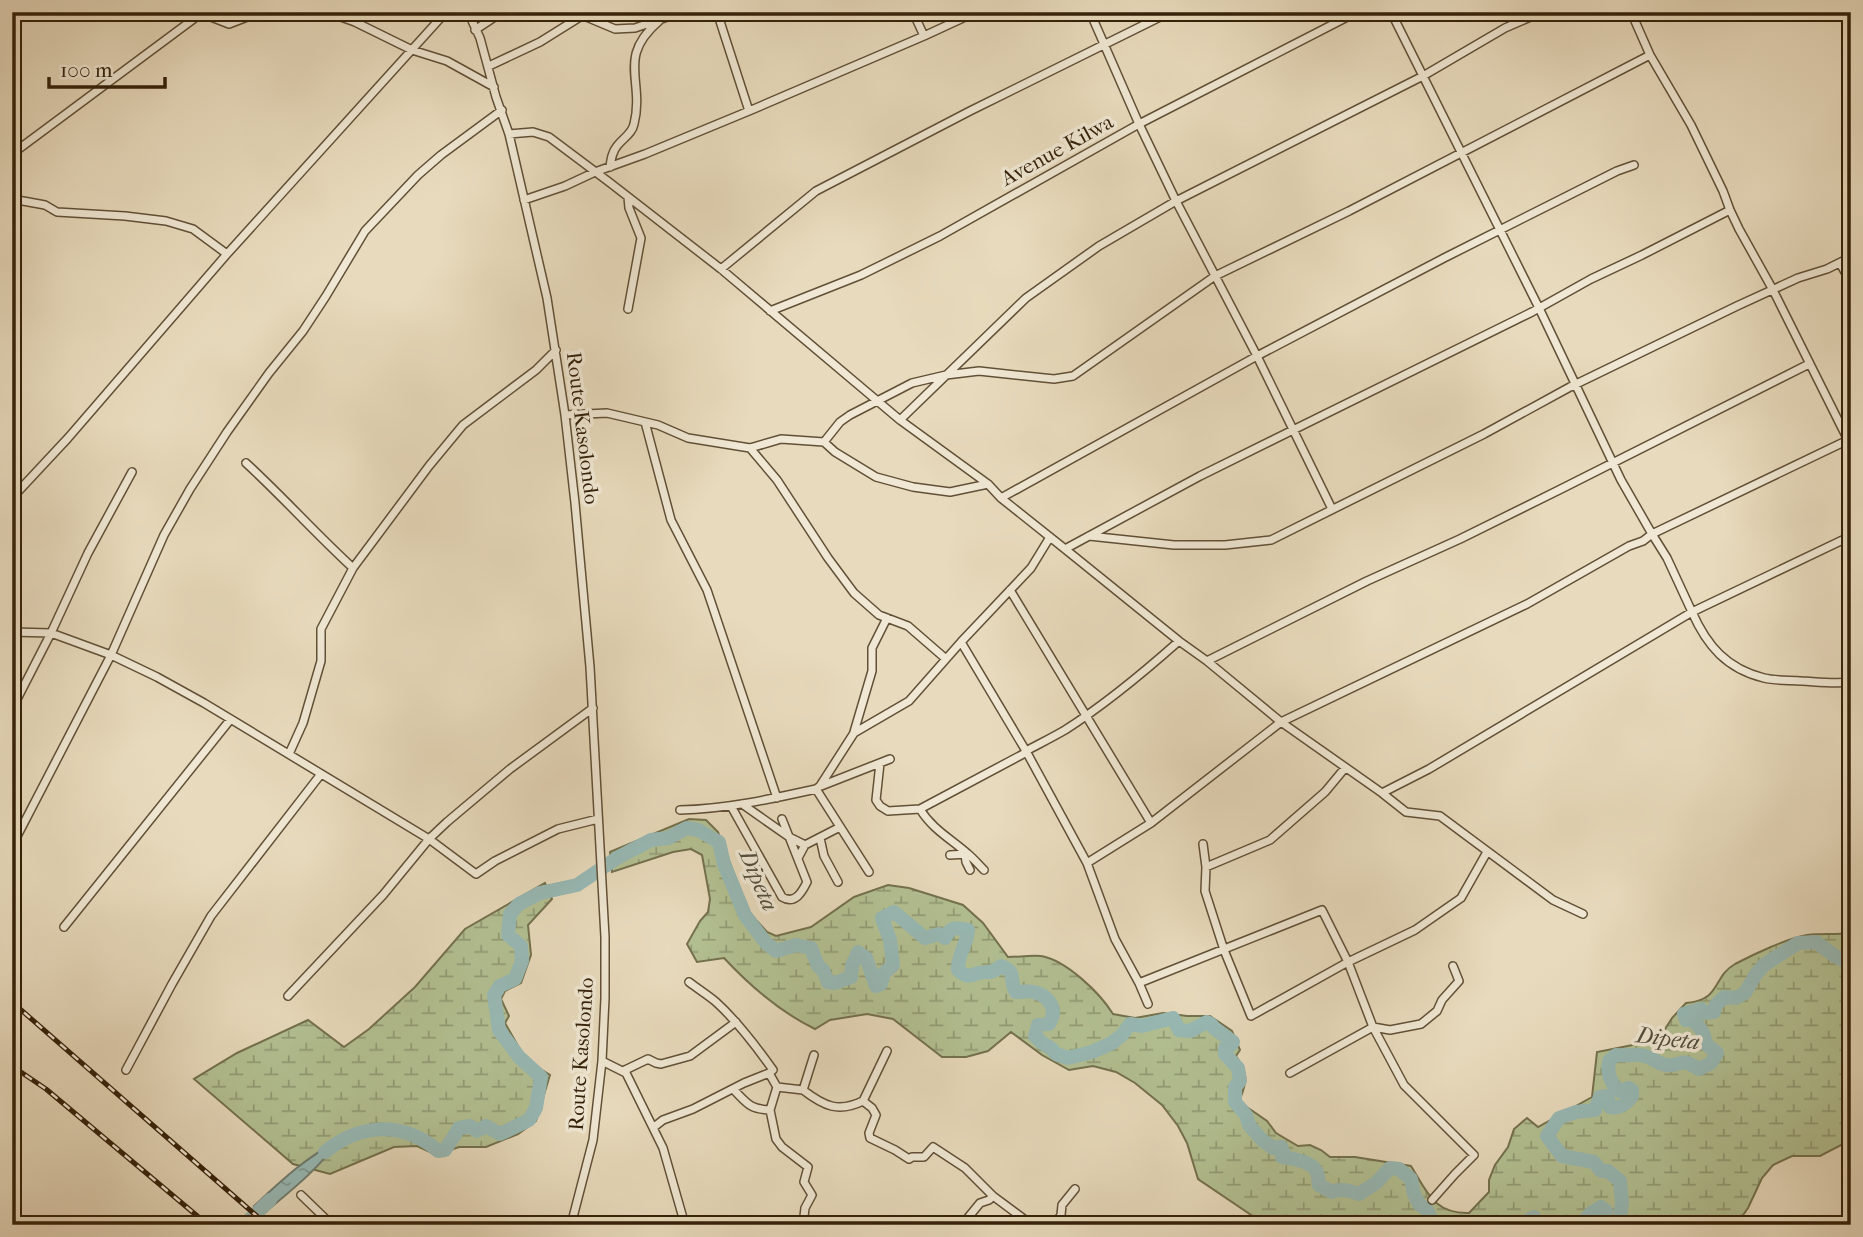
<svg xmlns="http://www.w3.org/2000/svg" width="1863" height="1237" font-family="'IM FELL French Canon',serif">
	<defs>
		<pattern id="wetland-marsh" width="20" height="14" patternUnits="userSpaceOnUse" patternTransform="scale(1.75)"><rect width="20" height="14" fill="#b3c193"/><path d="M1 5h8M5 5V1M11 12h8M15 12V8" fill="none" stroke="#929c76"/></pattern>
		<pattern id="water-ripples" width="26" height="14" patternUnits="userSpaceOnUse" patternTransform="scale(1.75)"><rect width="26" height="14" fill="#98bab6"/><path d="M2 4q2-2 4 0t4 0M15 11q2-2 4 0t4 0" fill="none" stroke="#7d9792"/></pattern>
	</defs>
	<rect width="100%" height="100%" fill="#e8dbbd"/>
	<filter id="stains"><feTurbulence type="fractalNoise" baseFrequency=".00286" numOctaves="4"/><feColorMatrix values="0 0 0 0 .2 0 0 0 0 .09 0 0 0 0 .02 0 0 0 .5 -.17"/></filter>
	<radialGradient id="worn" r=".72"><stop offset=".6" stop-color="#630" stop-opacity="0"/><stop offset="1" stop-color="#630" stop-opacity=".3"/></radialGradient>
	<path fill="url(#wetland-marsh)" stroke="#74714e" stroke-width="2" d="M689 819 706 820 718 832 749 912 767 932 776 936 811 927 854 897 888 885 909 888 963 905 983 923 1008 957C1018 957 1030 955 1041 956 1066 960 1100 993 1113 1014L1135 1018 1163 1013 1187 1016H1210L1232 1031 1240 1050 1236 1056C1247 1072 1248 1080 1240 1099L1244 1105 1267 1121 1276 1133 1298 1146 1310 1145 1321 1150 1330 1157H1355L1411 1166C1427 1192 1434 1214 1469 1213L1489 1192V1180L1495 1165 1508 1147 1514 1129 1527 1118 1538 1127 1592 1097 1597 1052 1658 1040 1672 1018 1686 1003C1722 1000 1712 977 1735 964 1752 955 1788 938 1807 935 1821 933 1836 935 1851 933V1140L1820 1156H1792L1773 1165 1762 1178 1748 1208 1736 1225H1266L1198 1179 1187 1143 1178 1126 1162 1105 1135 1083 1116 1072 1093 1066 1069 1070 1042 1055 1011 1032 988 1051 966 1057H942L893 1019 867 1014 830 1020 815 1029C780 1012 751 987 724 958L697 962 687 944 700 921 708 912 710 899 702 855 691 849 673 852 612 872 610 852Z
		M545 883 552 899 528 925 531 955 521 983 505 991 501 999 509 1016 505 1023 526 1060 550 1075 536 1121 518 1134 486 1147H459L436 1155 417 1146 394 1147 330 1174 293 1164 194 1079 237 1053 308 1020 344 1047 369 1029 415 987 465 929Z"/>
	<path fill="url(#water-ripples)" stroke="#707d71" stroke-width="2" d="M338 1141C318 1170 289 1192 262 1215L254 1206C280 1182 306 1157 338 1141Z"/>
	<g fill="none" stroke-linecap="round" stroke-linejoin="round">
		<path stroke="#98bab6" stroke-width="14" d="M325 1152C360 1123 403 1121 438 1151L445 1150 459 1128 470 1126 477 1131 486 1126 500 1134 529 1120 536 1108 541 1077 519 1057 499 1030 494 995 500 986 515 979 522 961 521 946 508 935 510 914 519 904 540 893 577 885 617 858 651 840 668 838 687 828 698 830 719 842 724 864 745 915 766 943 776 951 796 945 811 948 818 966 823 970 828 982 835 983 851 977 852 966 858 952 866 958 876 986 881 984 884 973 893 965 890 940 882 918 894 912 925 938 939 934 945 938C952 925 955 928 968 930 967 945 957 956 958 970 968 978 968 976 979 973 990 971 991 974 1001 966 1018 972 1008 980 1016 992 1022 992 1029 991 1034 992 1050 996 1058 1010 1049 1024L1038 1025 1035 1036 1041 1042 1052 1049 1056 1054 1068 1058 1092 1052 1112 1043 1122 1035 1130 1024 1142 1026 1173 1018 1179 1030 1190 1031 1207 1022 1211 1024 1214 1028 1233 1042 1231 1045 1225 1048V1054L1238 1068 1240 1081 1235 1087V1102L1246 1115 1249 1125 1262 1140 1273 1148 1281 1147 1283 1152 1282 1157C1292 1158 1314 1162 1317 1173 1319 1177 1318 1181 1319 1185L1332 1192C1342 1188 1350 1191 1359 1194L1376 1183 1390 1168 1399 1169 1411 1179 1414 1194 1419 1204 1427 1210 1434 1225
			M244 1225 270 1200
			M1518 1225 1534 1217 1538 1225
			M1580 1225 1591 1213 1601 1207 1606 1211 1603 1225
			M1615 1225 1619 1222 1622 1203 1620 1181 1608 1171H1601L1594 1162 1562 1156 1547 1136 1559 1118 1576 1112 1595 1110 1600 1097 1607 1096 1610 1107C1620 1109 1626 1104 1632 1096V1090L1629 1088 1619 1091C1610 1082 1607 1074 1609 1061L1616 1055C1625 1056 1637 1054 1645 1056 1653 1058 1658 1064 1666 1065 1683 1067 1678 1056 1699 1069L1711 1063 1717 1053 1706 1044C1704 1033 1701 1027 1692 1020H1686L1684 1014 1701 1009 1703 1013 1714 1012 1715 1006 1724 997 1736 998 1745 993 1756 974 1764 965 1798 943 1816 942 1835 956 1851 964"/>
		<defs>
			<path id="minor" d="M327 12 355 22 412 50 447 61 494 87
				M468 12 480 38 496 97 509 134 547 298 565 415 575 503 590 667 605 937V998L602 1061 593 1140 571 1225
				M717 12 749 111
				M913 12 924 36
				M1090 12 1139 124 1176 201 1257 356 1332 509
				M1631 12 1650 55 1691 125 1723 191 1730 210 1739 229 1773 290 1851 446
				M201 13 229 24 260 12
				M584 16 615 29 635 28 682 12
				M475 30 502 12
				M489 66 540 42 588 12
				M509 134 533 132 549 137 609 182 721 269 900 420 988 484 1001 498 1065 549 1179 641 1207 661 1281 722 1382 793 1406 812 1440 816 1553 900 1583 914
				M12 154 203 12
				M610 167C611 159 612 152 617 146 623 138 632 134 634 124 645 80 616 58 659 21
				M628 197 629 208 641 238 628 309
				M12 199 45 205 57 212 125 216 166 221 193 229 227 254
				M524 200 565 186 595 172 645 154 749 111 924 36 976 12
				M1840 263 1851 283
				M721 269 816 191 970 111 1170 12
				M770 311 861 275 940 236 1139 124 1357 12
				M565 415 607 413 658 425 688 438 750 448 781 439 824 442 835 452 876 477 913 487 950 492 988 484
				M900 420 1026 298 1099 246 1176 201 1423 76 1505 28 1542 12
				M645 422 671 520 707 590 777 798
				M1848 440 1652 534 1667 558 1692 612 1851 536
				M824 442 840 422 850 415 912 383 946 375 979 371 1054 379 1073 376 1215 276 1349 211 1650 55
				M750 448 777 480 828 558 854 593 879 615 908 626 946 659
				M246 463C283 497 316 534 353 568
				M12 498 68 438 227 254 446 12
				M1001 498 1257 356 1444 258 1617 171 1634 165
				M1089 536 1174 545H1225L1271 540 1484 434 1570 387 1737 306 1798 278 1827 269 1851 257
				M1065 549 1200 476 1532 312 1591 279 1642 255 1730 210
				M1010 590 1151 823
				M12 632 51 633 111 655 157 677 204 703 429 839 476 874 495 861 558 829 598 819
				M961 642 1026 751 1087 863 1115 939 1139 983 1148 1004
				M1207 661 1367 581 1460 539 1561 489 1809 364
				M12 709 51 633 88 553 132 472
				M854 732 872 671V648L887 618
				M1026 751C1039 744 1053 737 1065 730 1106 704 1143 673 1179 641
				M289 754 303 723 321 661V629L353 568 429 466 463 425 536 370 556 350
				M880 763 876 800 880 806 888 811 920 809 1027 752
				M821 786 890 759
				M816 789 869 872
				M1382 793 1429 769 1692 612C1707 646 1727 669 1764 678 1776 681 1790 680 1802 681 1819 682 1835 684 1851 682
				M742 804 789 837 805 845
				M731 806 782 897C795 905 802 892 807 882L782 819
				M920 809C932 829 951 839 968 854 974 859 979 865 984 870
				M680 810C726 809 771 799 816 789L820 786 854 733 909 701 961 642 1031 568 1050 537
				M820 838 824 856 838 882
				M1203 844 1206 867 1205 891 1224 950 1251 1016 1348 962 1415 930 1461 898 1487 852
				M12 846 111 655 164 535 190 489 227 432 269 373 303 331 326 296 365 231 418 175 441 155 502 110
				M965 854 966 862 970 870
				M950 855 967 854
				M798 858 805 845 840 827
				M1087 863 1151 823 1281 722 1527 604 1629 546 1643 541 1652 534 1621 480 1539 308 1391 12
				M1206 867 1270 840 1325 792 1345 768
				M64 927 230 720
				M1139 983 1322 910 1348 962 1373 1027 1404 1085 1474 1155 1455 1174 1432 1200
				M288 996 383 895 429 839 447 822 510 769 593 708
				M887 1051 863 1101 872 1108 876 1115 869 1133 870 1138 895 1150 909 1159 912 1157H924L933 1147 965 1168 993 1196 1032 1225
				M814 1055 803 1090C824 1106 838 1113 863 1101
				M602 1061 626 1073 663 1148 685 1225
				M126 1070 172 984 211 916 321 774
				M623 1071 648 1059 656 1063 661 1064 690 1056 736 1022
				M769 1073 777 1087 770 1110
				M1290 1073 1373 1027 1390 1030 1421 1024 1437 1011 1442 1000 1459 981 1453 966
				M777 1087 803 1090
				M733 1089C747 1103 749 1109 770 1110L776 1139 782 1147 808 1167 804 1182 812 1195 805 1208 803 1225
				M654 1127 663 1120 693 1109 744 1083 769 1073 773 1070C756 1046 738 1022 716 1002 708 995 698 989 689 982
				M301 1195 332 1225
				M962 1225 980 1203 989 1200 993 1196
				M1054 1225 1061 1215 1062 1205 1075 1189"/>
		</defs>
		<use href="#minor" stroke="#615037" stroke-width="10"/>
		<use href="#minor" stroke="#f0e8d4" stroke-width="7"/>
		<defs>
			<path id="rail" d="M12 1002 267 1225
				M12 1066 46 1089 208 1225"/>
		</defs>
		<use href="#rail" stroke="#34210a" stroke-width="5"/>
		<use href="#rail" stroke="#f0e8d4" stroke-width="2.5" stroke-dasharray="8" stroke-linecap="butt"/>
	</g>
	<g text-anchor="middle" stroke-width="7" stroke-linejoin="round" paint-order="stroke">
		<g font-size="21" fill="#34210a" stroke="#f0e8d4">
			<text transform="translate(1057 150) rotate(-29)" y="7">Avenue Kilwa</text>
			<text transform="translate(583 428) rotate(83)" y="7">Route Kasolondo</text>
			<text transform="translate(581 1054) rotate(-86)" y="7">Route Kasolondo</text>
		</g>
		<g font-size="23" font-style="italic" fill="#524f3e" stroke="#f0e8d4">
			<text transform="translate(759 880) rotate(67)" y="8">Dipeta</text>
			<text transform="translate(1668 1038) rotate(7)" y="8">Dipeta</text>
		</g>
	</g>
	<rect width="1863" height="1237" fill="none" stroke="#e8dbbd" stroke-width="42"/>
	<rect x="14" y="14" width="1835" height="1209" fill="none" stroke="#34210a" stroke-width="3.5"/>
	<rect x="21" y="21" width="1821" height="1195" fill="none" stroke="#34210a" stroke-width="2"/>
	<path d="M49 77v10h116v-10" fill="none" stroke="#34210a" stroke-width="3.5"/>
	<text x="60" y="77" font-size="21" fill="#34210a" stroke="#f0e8d4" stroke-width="5" paint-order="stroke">100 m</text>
	<rect width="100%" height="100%" filter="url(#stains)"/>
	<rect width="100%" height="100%" fill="url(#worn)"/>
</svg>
